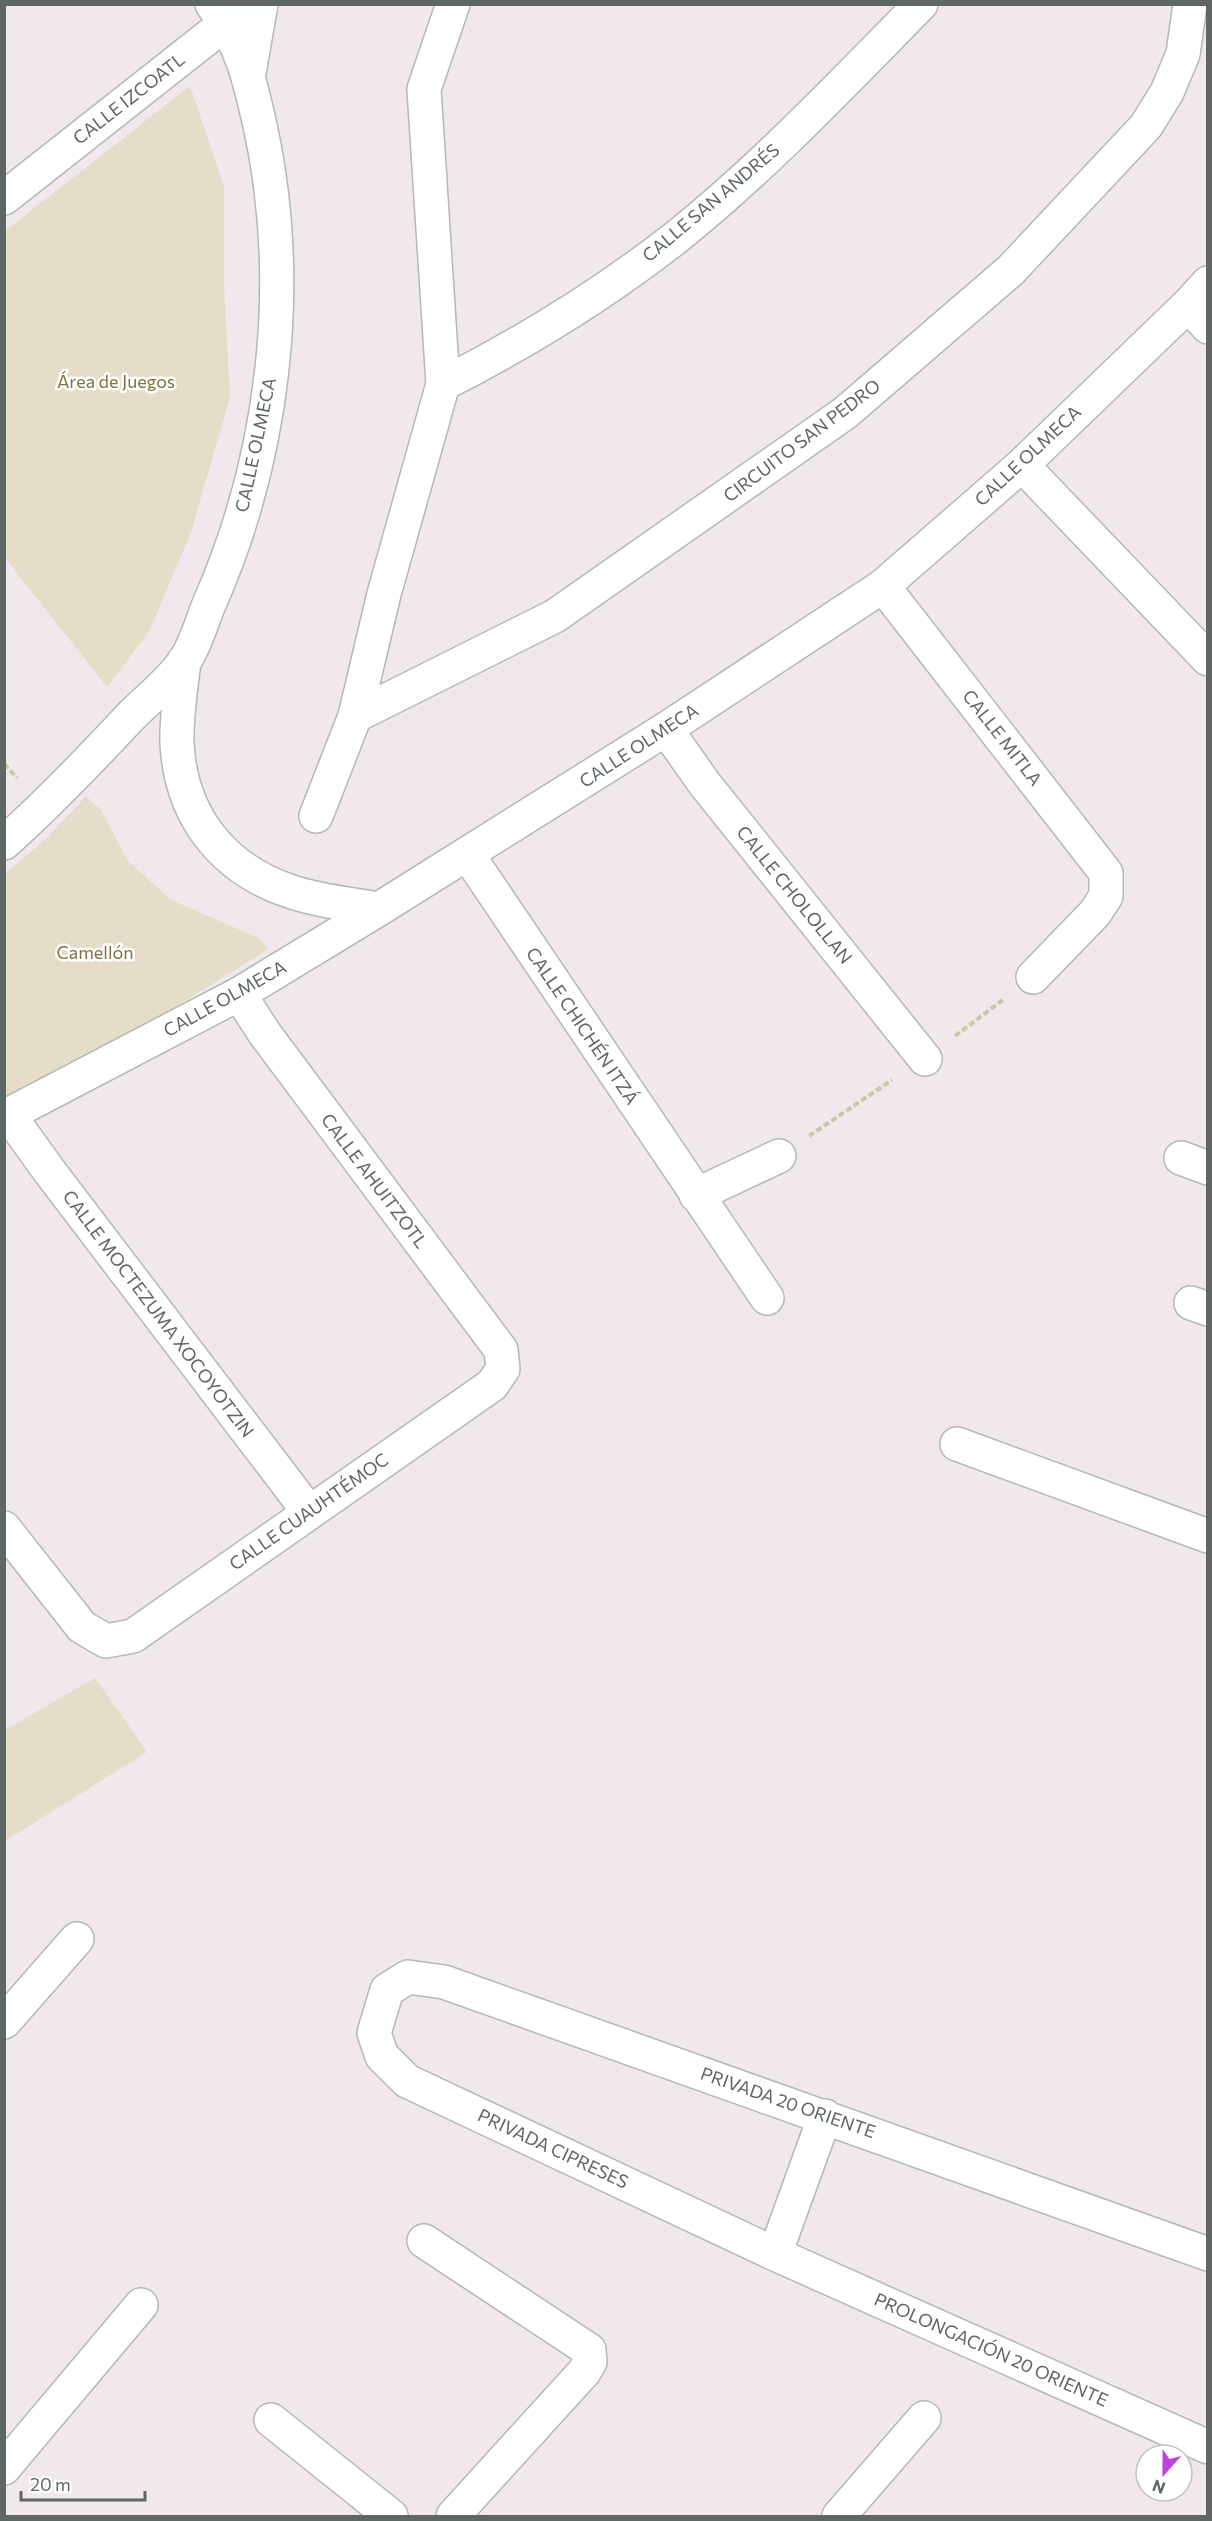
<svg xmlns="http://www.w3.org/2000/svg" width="1212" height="2521" font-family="Commissioner,sans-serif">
	<rect width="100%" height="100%" fill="#f0e8ec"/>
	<path fill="#e5ddc7" d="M190 86 224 186V284L230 397 191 532 150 630 107 687 5 558V231Z
		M86 796 101 810 128 861 171 900 259 938 268 949 138 1031 5 1103 4 874 46 839Z
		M95 1678 147 1752 5 1841V1730Z"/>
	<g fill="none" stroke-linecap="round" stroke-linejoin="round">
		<defs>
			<path id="minor" d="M4 198 226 23 252 12
				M1188 305 1208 327
				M443 384C524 343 602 295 674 239 763 168 841 85 921 4
				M1022 465 1208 659
				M883 586 1106 873V896L1095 913 1033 977
				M355 716 555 616 845 413 1011 270 1146 126 1167 92 1183 54 1190 4
				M666 729 704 783 925 1059
				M316 816 355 716 384 594 443 384 424 89 453 4
				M468 855 767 1298
				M9 1115 50 1172 309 1512
				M1181 1158 1208 1168
				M696 1195 779 1156
				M1191 1303 1208 1309
				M957 1444 1208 1536
				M4 1528 82 1627 106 1641 133 1636 492 1385 503 1369 501 1350 265 1034 239 994
				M4 2022 77 1939
				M424 2241 589 2350 590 2362 584 2372 453 2516
				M775 2254 825 2116
				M1208 2254 444 1982 408 1977 387 1990 374 2033 382 2056 407 2081 775 2254 1208 2447
				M271 2420 391 2516
				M4 2468 141 2305
				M839 2516 924 2418"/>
			<path id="tertiary" d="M249 73 261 4
				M184 661C181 689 176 717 177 744 181 816 222 868 289 891 318 901 350 904 379 909
				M4 843C49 803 90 760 131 716 148 699 170 682 184 662 196 645 202 620 210 602 274 456 294 286 261 130 250 81 243 46 212 4
				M4 1117 239 994 379 909 666 729 883 586 1022 465 1188 305 1208 283"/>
		</defs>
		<use href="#minor" stroke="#b3b9b5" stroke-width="36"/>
		<use href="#tertiary" stroke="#b3b9b5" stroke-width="36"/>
		<path stroke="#c8c8a3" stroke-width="4" stroke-dasharray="6 3" stroke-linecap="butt" d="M4 764 17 778
			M955 1036 1004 999
			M809 1136 892 1080"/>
		<use href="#minor" stroke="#fff" stroke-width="33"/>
		<use href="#tertiary" stroke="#fff" stroke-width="33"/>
	</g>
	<g text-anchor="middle" stroke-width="5" stroke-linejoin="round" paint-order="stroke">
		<g font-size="18" fill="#5f6762" stroke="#fff">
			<text transform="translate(129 99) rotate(-38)" y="6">CALLE IZCOATL</text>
			<text transform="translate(711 203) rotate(-40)" y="6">CALLE SAN ANDRÉS</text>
			<text transform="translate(802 441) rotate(-37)" y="6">CIRCUITO SAN PEDRO</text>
			<text transform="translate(256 445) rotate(-78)" y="6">CALLE OLMECA</text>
			<text transform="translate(1028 456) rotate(-43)" y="6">CALLE OLMECA</text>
			<text transform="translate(1002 738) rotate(52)" y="6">CALLE MITLA</text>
			<text transform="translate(639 746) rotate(-33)" y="6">CALLE OLMECA</text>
			<text transform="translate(794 895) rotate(51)" y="6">CALLE CHOLOLLAN</text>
			<text transform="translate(225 999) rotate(-29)" y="6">CALLE OLMECA</text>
			<text transform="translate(582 1026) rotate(56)" y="6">CALLE CHICHÉN ITZÁ</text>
			<text transform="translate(374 1181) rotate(53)" y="6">CALLE AHUITZOTL</text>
			<text transform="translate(158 1314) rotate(53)" y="6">CALLE MOCTEZUMA XOCOYOTZIN</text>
			<text transform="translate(309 1512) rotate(-35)" y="6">CALLE CUAUHTÉMOC</text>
			<text transform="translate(788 2103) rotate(19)" y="6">PRIVADA 20 ORIENTE</text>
			<text transform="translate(553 2149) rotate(25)" y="6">PRIVADA CIPRESES</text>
			<text transform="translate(991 2350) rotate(24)" y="6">PROLONGACIÓN 20 ORIENTE</text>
		</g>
		<g font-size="18" fill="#80713d" stroke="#fff">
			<text x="116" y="388">Área de Juegos</text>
			<text x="95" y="959">Camellón</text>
		</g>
	</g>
	<rect width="1212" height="2521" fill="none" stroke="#5f6762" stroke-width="12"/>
	<g transform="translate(1164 2473) rotate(201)"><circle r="28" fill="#ffffff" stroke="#bfc2c0" stroke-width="1.5"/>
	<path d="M0-4.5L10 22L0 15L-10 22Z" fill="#bd44db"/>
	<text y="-9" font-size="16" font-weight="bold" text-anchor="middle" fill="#5f6762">N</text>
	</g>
	<path d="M21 2491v9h124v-9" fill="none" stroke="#5f6762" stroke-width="3"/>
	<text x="30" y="2491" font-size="18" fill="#5f6762" stroke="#ffffff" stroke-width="4.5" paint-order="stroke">20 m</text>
</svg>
